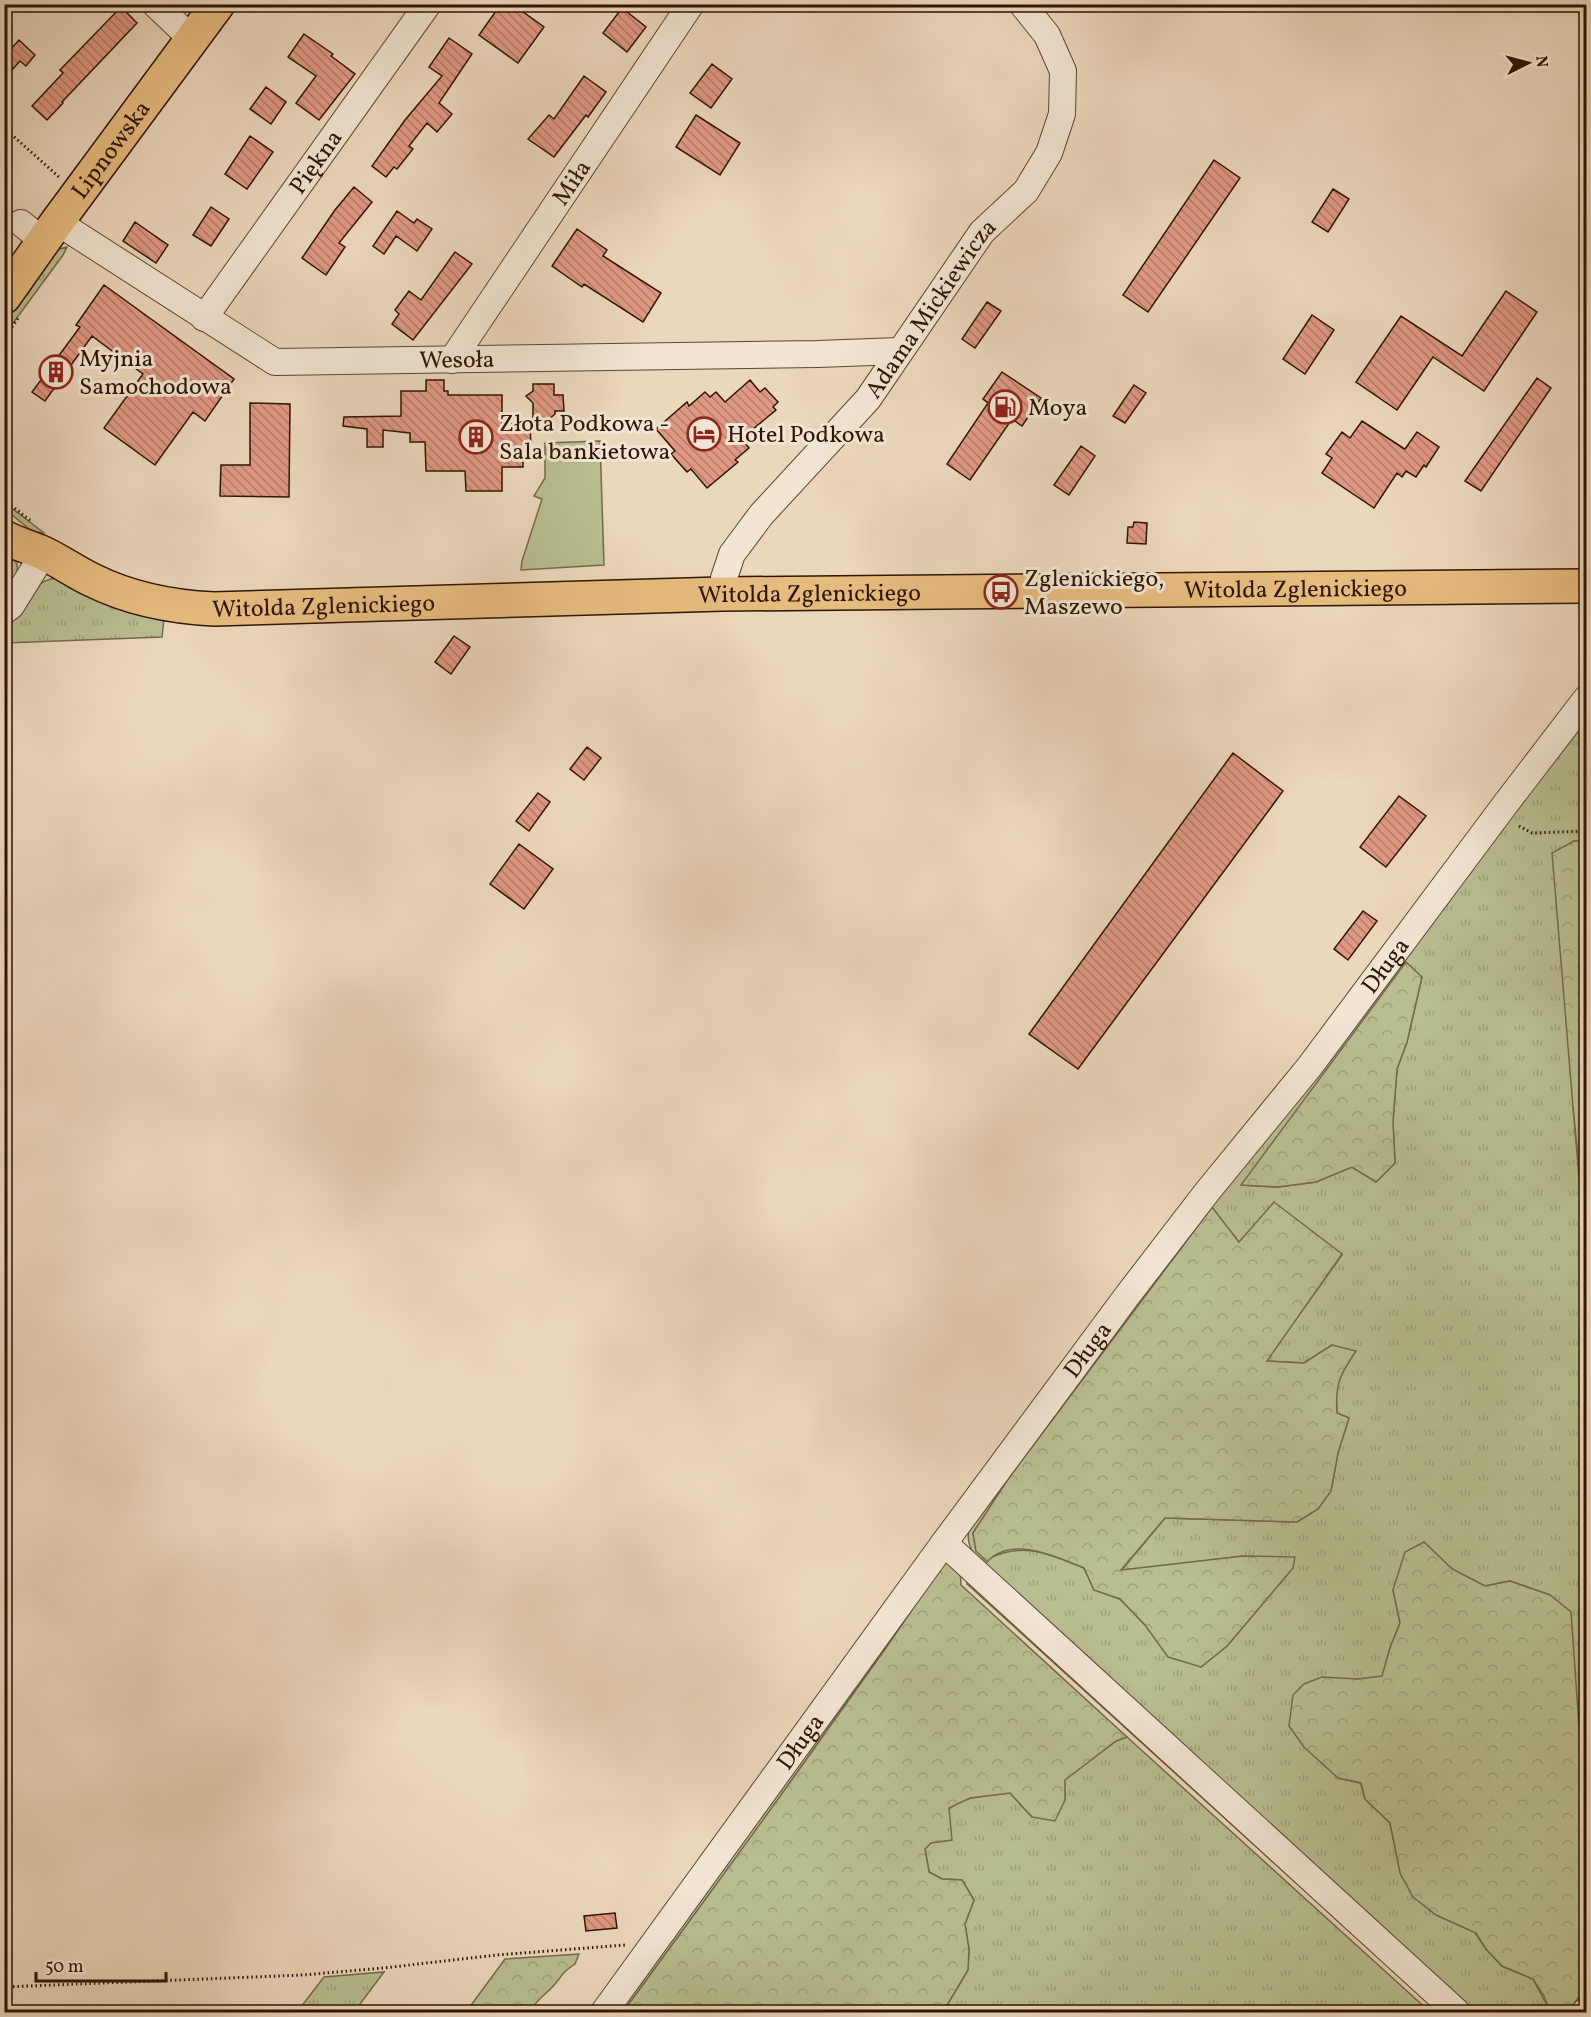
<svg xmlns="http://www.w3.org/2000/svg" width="1591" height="2017" font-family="Vollkorn,serif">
	<defs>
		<pattern id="grass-tufts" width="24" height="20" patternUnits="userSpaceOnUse" patternTransform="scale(1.5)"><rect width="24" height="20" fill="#b8be90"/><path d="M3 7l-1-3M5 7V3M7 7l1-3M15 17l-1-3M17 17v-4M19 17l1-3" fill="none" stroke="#9ea27b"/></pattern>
		<pattern id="forest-crowns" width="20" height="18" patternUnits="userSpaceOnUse" patternTransform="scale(1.5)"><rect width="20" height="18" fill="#b8be90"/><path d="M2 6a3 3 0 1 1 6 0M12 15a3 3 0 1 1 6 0" fill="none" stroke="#9ea27b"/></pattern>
		<pattern id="building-back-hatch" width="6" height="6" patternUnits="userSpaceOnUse" patternTransform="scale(1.5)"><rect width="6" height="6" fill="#df9883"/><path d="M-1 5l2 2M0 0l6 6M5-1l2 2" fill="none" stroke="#b57b69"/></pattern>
	</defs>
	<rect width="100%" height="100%" fill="#ebd7bb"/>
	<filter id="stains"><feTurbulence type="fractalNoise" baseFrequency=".00333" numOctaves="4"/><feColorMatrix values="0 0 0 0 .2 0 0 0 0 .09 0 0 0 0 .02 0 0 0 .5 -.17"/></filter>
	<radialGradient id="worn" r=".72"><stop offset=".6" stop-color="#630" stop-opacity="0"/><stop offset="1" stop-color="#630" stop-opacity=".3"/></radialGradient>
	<path fill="url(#grass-tufts)" stroke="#746a49" stroke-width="1.5" fill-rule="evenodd" d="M67 247 63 255 5 334V315L7 311 54 250Z
		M4 502 44 533H34L5 509Z
		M5 543C24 571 19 569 5 598Z
		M56 578 164 619 162 637 5 643 4 623C18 606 33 580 56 578Z
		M1586 712V840L1574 841 1573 1107 1580 1189 1586 1237V1805L1584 1798 1580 1747 1550 1595 1510 1581 1485 1586 1452 1569 1424 1542 1393 1590 1400 1623 1390 1648 1382 1677 1358 1679 1338 1778 1361 1783 1365 1799 1390 1823 1394 1842 1476 1934 1486 1949 1502 1966 1533 1979 1550 2011 1561 2012H1470L980 1564C969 1549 965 1538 971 1520ZM1422 977 1407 1042 1397 1069 1393 1122 1395 1163 1376 1182 1352 1167 1316 1182 1278 1187 1242 1185ZM1212 1208 1238 1242 1342 1255 1266 1361 1304 1363 1332 1345 1342 1372 1336 1391 1337 1413 1349 1418 1338 1453 1331 1491 1318 1509 1297 1522 1165 1518 1121 1571 1243 1556 1293 1568 1227 1646 1201 1667 1145 1625 1120 1599 1094 1590 1084 1568C1051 1555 1027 1542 992 1557L976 1551 973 1533 1008 1479Z
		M945 1557 919 1600 760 1825 623 2012H614Z
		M967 1579 1447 2012H1438L967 1584Z
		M1127 1737 1430 2012H943L968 1970 969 1949 965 1924 974 1900 962 1880 942 1879 929 1872 925 1849C935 1838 939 1824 947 1812 957 1796 993 1795 1010 1793L1032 1817 1065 1800 1064 1780 1116 1741Z
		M384 1972 354 2012H297L324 1977Z"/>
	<path fill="url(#forest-crowns)" stroke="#746a49" stroke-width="1.5" d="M1574 841H1586V1237L1573 1107 1552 853Z
		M1406 962 1422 977 1407 1042 1397 1069 1393 1122 1395 1163 1376 1182 1352 1167 1316 1182 1278 1187 1241 1185Z
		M1274 1202 1342 1254 1267 1361 1304 1363 1332 1345 1356 1351C1340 1375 1335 1383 1337 1413L1349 1418 1338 1453 1331 1491 1318 1509 1297 1522 1165 1518 1121 1570 1243 1556 1295 1557 1293 1568 1227 1646 1201 1667 1168 1657 1145 1625 1120 1599 1094 1590 1084 1568C1056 1557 1012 1535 987 1562L976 1551 973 1533 1008 1479 1212 1207 1239 1242Z
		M1424 1542 1452 1569 1485 1586 1510 1581 1550 1595 1571 1612 1584 1798 1586 1805V1987L1568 2012 1550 2011 1544 1996 1533 1979 1502 1966 1486 1949 1476 1933 1436 1915 1413 1897 1400 1873 1390 1823 1365 1799 1361 1783 1338 1778 1304 1747 1289 1726 1293 1695 1304 1684 1322 1677 1358 1679 1382 1676 1390 1648 1400 1623 1393 1590 1405 1552Z
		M945 1557 960 1568 961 1585 1127 1737 1116 1741 1065 1780V1800L1055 1821 1032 1817 1010 1793 970 1798 949 1808 952 1840 931 1843 925 1849 929 1872 942 1879 962 1880 974 1900 965 1924 969 1949 968 1970 943 2012H623C692 1918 761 1824 828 1729 868 1673 910 1617 945 1557Z
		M579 1954 575 1964C563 1972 564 1973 555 1984 546 1995 537 1998 530 2012H466L505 1959Z"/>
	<path fill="#b8be90" stroke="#746a49" stroke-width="1.5" d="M600 441 604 565 521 570 522 561 542 499 534 496 545 478V443Z"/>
	<path fill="url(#building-back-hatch)" stroke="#2f1502" stroke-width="1.5" d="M501 4H512L544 27 518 63 479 35Z
		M121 7 137 23 62 102 63 103 47 120 32 106 63 73 60 70Z
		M622 8 646 27 627 52 603 33Z
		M304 34 333 54 331 56 355 74 319 120 296 103 316 76 288 57Z
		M449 38 472 54 439 103 452 114 437 132 427 123 409 146 413 149 397 169 394 167 386 177 372 166 405 120 442 76 429 67Z
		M19 40 35 55 26 66 20 61 4 79V52H8Z
		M712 64 732 79 711 108 690 93Z
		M584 76 606 92 588 117 586 115 554 157 528 139 549 115 554 119Z
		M266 87 286 102 271 124 250 109Z
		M696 115 740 143 720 175 676 147Z
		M250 136 273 152 247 189 225 174Z
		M1214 160 1240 178 1148 312 1123 295Z
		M354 187 372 202 339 243 345 247 326 275 302 258 335 210Z
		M1333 189 1349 199 1328 232 1312 222Z
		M211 207 229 219 211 246 193 235Z
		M397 211 414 223 417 219 432 229 417 251 396 236 384 254 373 246Z
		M135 222 168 245 156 263 123 241Z
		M577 229 607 250 603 256 661 293 643 322 584 284 582 287 552 266Z
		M455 252 472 264 413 340 392 324 399 314 395 310 409 291 421 300Z
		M104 285 234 379 205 421 193 412 155 465 104 428 143 374 92 336 45 401 32 392 80 327 76 325Z
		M1506 291 1537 312 1484 391 1433 357 1397 410 1356 382 1401 316 1462 356Z
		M987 302 1001 311 975 348 962 339Z
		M1312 315 1334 330 1305 374 1283 359Z
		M1002 372 1041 398 1022 426 1012 419 970 480 947 464 988 403 983 399Z
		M1537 378 1551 388 1481 491 1465 481Z
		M426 380H444V391H448V395H502V424H530L531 449 523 458V467H502V491H466L465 471H426L425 442H410V433L383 430V447H367V429L343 426 344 417 401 416V391H426Z
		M750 380 760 392 765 388 778 402 773 407 776 410 741 439 749 448 735 460 738 462 707 488 691 469 687 472 671 454 675 451 656 429 687 402 689 406 705 392 710 397 716 392 725 402Z
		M533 384H554V395H563L564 411H555V414L547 421 533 422V403L526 396 533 391Z
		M1134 385 1146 393 1125 423 1113 416Z
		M250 403 290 404 289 497 220 496 221 465H250Z
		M1362 421 1403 448 1405 449 1417 432 1439 447 1426 467 1424 465 1416 477 1406 471 1402 477 1397 473 1374 508 1322 473 1332 458 1326 454 1342 432 1350 438Z
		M1081 446 1095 456 1069 495 1054 485Z
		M1134 522 1147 523 1146 544 1127 543 1128 527H1133Z
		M454 636 470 647 451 674 435 662Z
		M587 747 601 758 584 780 570 769Z
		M1233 753 1283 791 1078 1069 1029 1034Z
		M538 793 550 802 529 831 516 821Z
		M1399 796 1426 816 1386 867 1360 847Z
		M519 844 553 869 524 909 490 884Z
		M1363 911 1377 921 1348 960 1334 949Z
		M615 1913 617 1928 586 1931 584 1916Z"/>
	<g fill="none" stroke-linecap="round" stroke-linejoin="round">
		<defs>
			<g id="minor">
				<path d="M155 4 193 40"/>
				<path id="s1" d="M57 222 275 362 818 354 899 351"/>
				<path d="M21 223 43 241"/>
				<path id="s2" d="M204 318 428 4"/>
				<path id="s3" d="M452 360 691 4"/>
				<path id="s4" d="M722 594 724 578 732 554 761 515 868 399 982 232 1026 191 1049 153 1062 114 1063 71 1047 35 1022 4"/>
				<path d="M4 611 11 606 44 553"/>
				<path d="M944 1543 1457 2012"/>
				<path id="s5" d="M604 2012 944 1543 1127 1296 1207 1192 1310 1066 1507 802 1586 699"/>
				<path d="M1585 2012 1586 2011"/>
			</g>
			<g id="major">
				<path id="s6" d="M4 297 57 222 218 4"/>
				<path id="s7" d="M4 537C17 544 30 547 43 553 60 561 75 572 92 580 130 599 172 607 214 609L722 594 1586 586"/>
			</g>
		</defs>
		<use href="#minor" stroke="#5e4630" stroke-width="28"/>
		<use href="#major" stroke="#2f1502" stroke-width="36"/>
		<path stroke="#2f1502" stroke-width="3" stroke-dasharray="1.5 3" stroke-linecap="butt" d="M4 128 59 177
			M4 338 19 317
			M4 500 31 521
			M1519 826 1532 833 1586 831
			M1586 1302 1585 1323 1586 1341
			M4 1987 303 1975 383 1968 497 1955 625 1945"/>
		<use href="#minor" stroke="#f2e5d3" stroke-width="26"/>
		<use href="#major" stroke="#e6bc7e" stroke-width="33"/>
	</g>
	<defs>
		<symbol id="building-ring" viewBox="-11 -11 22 22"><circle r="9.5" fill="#f2e5d3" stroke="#8f2418" stroke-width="1.5"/><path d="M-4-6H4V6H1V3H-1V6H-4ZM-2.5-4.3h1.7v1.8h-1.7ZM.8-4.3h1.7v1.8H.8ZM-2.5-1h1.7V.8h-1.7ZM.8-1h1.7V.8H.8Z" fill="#8f2418"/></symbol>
		<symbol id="fuel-ring" viewBox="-11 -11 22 22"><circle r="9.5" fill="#f2e5d3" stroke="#8f2418" stroke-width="1.5"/><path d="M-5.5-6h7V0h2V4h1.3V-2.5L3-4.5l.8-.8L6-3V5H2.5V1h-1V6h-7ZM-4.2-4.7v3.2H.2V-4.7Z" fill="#8f2418"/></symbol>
		<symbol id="hotel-ring" viewBox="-11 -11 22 22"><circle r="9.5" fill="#f2e5d3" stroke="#8f2418" stroke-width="1.5"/><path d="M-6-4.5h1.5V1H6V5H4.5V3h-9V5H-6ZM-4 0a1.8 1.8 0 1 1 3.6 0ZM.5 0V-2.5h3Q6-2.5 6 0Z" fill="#8f2418"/></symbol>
		<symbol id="bus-ring" viewBox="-11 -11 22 22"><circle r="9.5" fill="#f2e5d3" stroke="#8f2418" stroke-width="1.5"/><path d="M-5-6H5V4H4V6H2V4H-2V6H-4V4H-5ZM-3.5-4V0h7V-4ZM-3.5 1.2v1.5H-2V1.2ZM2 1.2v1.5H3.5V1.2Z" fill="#8f2418"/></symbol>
	</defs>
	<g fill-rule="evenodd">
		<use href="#building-ring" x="37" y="353" width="38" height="38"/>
		<use href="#fuel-ring" x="986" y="388" width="38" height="38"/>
		<use href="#hotel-ring" x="685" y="415" width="38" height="38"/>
		<use href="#building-ring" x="457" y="418" width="38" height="38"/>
		<use href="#bus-ring" x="982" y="573" width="38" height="38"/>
	</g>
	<g text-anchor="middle" stroke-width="6" stroke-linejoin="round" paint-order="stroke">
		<g font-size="24" fill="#2f1502" stroke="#f2e5d3">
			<text dy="8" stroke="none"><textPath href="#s6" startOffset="182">Lipnowska</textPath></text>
			<text dy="8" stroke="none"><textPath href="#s2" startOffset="192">Piękna</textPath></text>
			<text dy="8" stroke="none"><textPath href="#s3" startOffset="214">Miła</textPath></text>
			<text dy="8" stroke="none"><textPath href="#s4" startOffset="358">Adama Mickiewicza</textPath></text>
			<text dy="8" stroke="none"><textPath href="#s1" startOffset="441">Wesoła</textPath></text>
			<text dy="8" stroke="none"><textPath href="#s7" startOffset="1306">Witolda Zglenickiego</textPath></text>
			<text dy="8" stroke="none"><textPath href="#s7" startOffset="820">Witolda Zglenickiego</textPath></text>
			<text dy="8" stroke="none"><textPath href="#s7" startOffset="334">Witolda Zglenickiego</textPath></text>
			<text dy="8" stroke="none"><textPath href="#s5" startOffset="1306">Długa</textPath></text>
			<text dy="8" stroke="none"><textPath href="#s5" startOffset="820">Długa</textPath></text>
			<text dy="8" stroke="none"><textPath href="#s5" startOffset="334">Długa</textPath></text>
		</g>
		<g font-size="24" fill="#2f1502" stroke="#f2e5d3" text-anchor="start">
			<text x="79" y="366">Myjnia<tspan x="79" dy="28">Samochodowa</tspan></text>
			<text x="1028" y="415">Moya</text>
			<text x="499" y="431">Złota Podkowa -<tspan x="499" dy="28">Sala bankietowa</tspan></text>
			<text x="727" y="442">Hotel Podkowa</text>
			<text x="1024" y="586">Zglenickiego,<tspan x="1024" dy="28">Maszewo</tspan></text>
		</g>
	</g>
	<rect width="1591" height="2017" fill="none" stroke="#ebd7bb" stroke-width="24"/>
	<rect x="6" y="6" width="1579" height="2005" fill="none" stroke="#2f1502" stroke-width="3"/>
	<rect x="12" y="12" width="1567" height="1993" fill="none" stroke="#2f1502" stroke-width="1.5"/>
	<g transform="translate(1528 63) rotate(84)" stroke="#f2e5d3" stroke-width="4.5" paint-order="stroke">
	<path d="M0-4.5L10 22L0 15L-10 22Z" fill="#2f1502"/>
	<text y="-9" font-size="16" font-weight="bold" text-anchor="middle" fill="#2f1502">N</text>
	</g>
	<path d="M36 1972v9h130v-9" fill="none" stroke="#2f1502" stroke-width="3"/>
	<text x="45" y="1972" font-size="18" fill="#2f1502" stroke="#f2e5d3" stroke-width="4.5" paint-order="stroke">50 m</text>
	<rect width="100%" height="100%" filter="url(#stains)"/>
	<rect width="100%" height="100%" fill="url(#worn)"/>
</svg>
